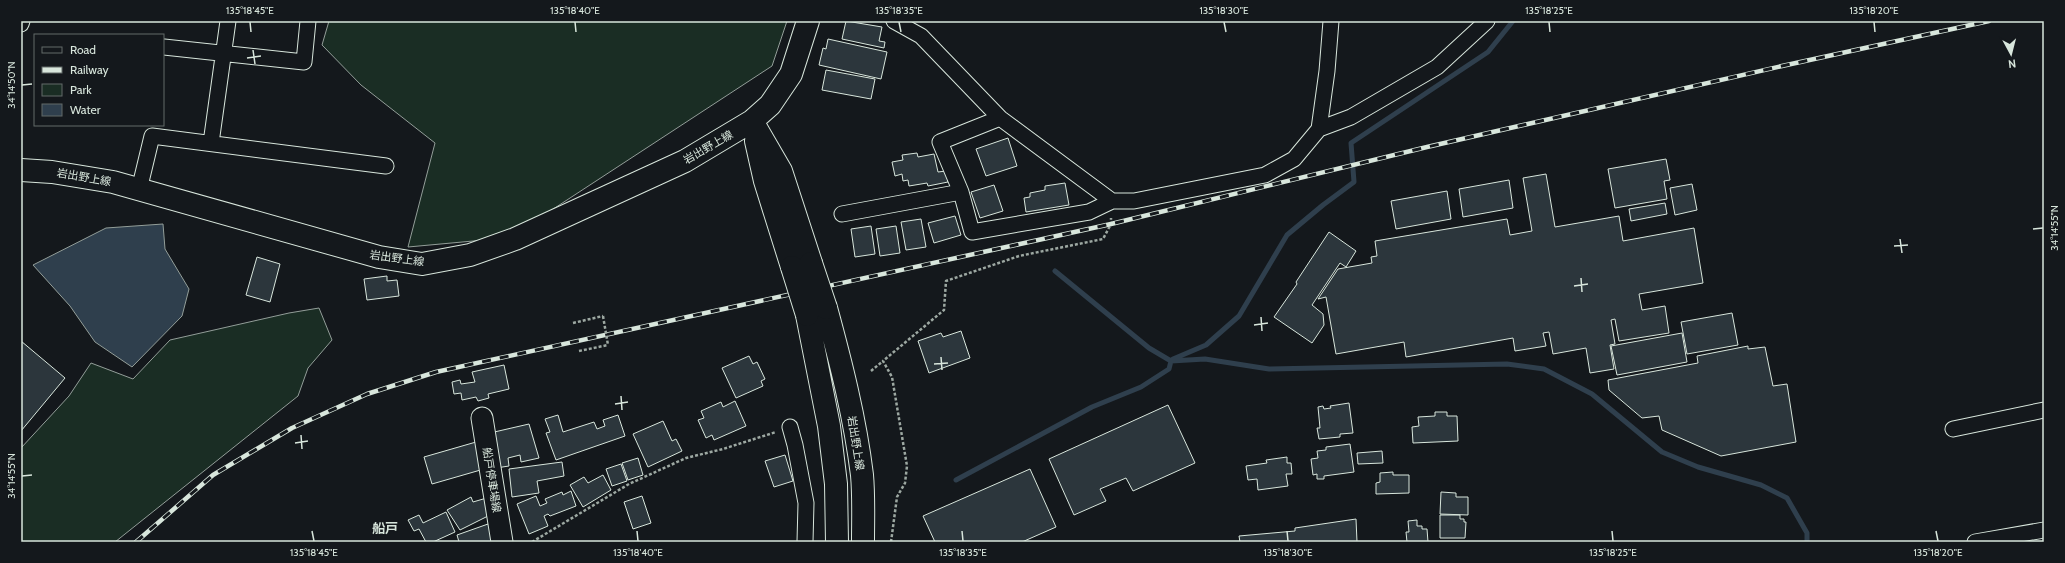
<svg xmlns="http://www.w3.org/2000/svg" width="2065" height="563" font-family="Cabin,'Noto Sans JP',sans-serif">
	<rect width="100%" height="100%" fill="#14181c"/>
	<path fill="#1a2d24" stroke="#939e99" d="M329 21H787L772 66 544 215 484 240 408 247 435 143 361 85 322 45Z
		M319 308 332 340 308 368 298 396 115 542H21V448L69 396 91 363 133 379 170 340 289 313Z"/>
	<path fill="#2f3f4d" stroke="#939e99" d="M163 224 165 249 189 289 182 316 132 367 95 342 70 306 33 265 106 228Z"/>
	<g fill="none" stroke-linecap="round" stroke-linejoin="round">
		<path stroke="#2f3f4d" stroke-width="5" d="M1055 271 1149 348 1171 361 1205 359 1269 369 1507 364 1544 369 1592 394 1662 452 1698 467 1761 485 1787 498 1807 533V542
			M1173 359 1206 345 1239 316 1287 235 1323 205 1354 182 1351 143 1488 52 1513 21
			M956 480 1092 407 1141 387 1169 369 1171 361"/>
	</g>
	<path fill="#2c363c" stroke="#d8e6dc" d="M846 21 882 27 879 41 885 42 884 48 842 39Z
		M828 39 887 52 881 79 819 65 823 48 826 49Z
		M826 70 875 79 871 99 822 90Z
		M1008 138 1017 166 986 176 976 149Z
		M917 153 918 157 934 154 938 172 946 171 948 182 928 186 927 183 909 186 908 180 903 181 902 174 895 176 892 162 903 160 902 155Z
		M1666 159 1670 180 1664 181 1667 199 1615 208 1608 169Z
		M1546 174 1555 227 1619 216 1623 241 1694 228 1703 283 1639 294 1642 310 1665 306 1669 333 1619 341 1615 319 1611 320 1615 344 1610 345 1614 369 1590 373 1586 348 1553 354 1549 332 1543 333 1546 346 1515 351 1513 338 1406 357 1404 342 1336 354 1326 297 1318 299 1338 269 1372 263 1371 257 1377 256 1375 241 1507 219 1510 235 1532 231 1523 178Z
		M1509 180 1513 208 1463 217 1459 189Z
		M1065 183 1069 205 1026 212 1024 198 1030 197V193L1045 190V186Z
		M1692 184 1697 210 1675 215 1670 188Z
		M994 185 1003 211 980 218 971 192Z
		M1447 191 1451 219 1396 229 1391 201Z
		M1665 203 1667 214 1631 221 1629 209Z
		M955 216 961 235 934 243 928 223Z
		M921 219 926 247 906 250 901 222Z
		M871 226 875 254 855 257 851 229Z
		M896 226 900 253 880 256 876 229Z
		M1329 232 1356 251 1346 267 1340 263 1312 305 1323 314 1324 325 1312 343 1274 317 1297 284 1296 282Z
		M257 257 280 264 270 302 246 295Z
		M387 276V281L397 280 399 296 367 300 364 279Z
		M1732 313 1738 345 1687 354 1681 322Z
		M961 331 970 358 929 373 918 341 941 333 943 337Z
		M1682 333 1687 362 1617 375 1611 346Z
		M21 341 65 378 21 431Z
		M1748 346V349L1765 347 1773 386 1787 384 1796 442 1721 456 1662 430 1659 416 1642 418 1609 390 1608 380 1698 363 1697 356Z
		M749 356 753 364 757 362 765 379 761 381 763 386 736 398 722 368Z
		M504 365 509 389 488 394 489 398 478 401 476 397 462 400 461 393 454 394 452 382 460 380 461 384 475 382 472 372Z
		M735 401 746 426 714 440 712 435 706 438 698 420 704 418 701 411 721 402 723 407Z
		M1349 403 1353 433 1340 434V437L1319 439 1317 428H1320L1318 407 1323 406 1324 409 1331 408 1330 406Z
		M1168 405 1195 463 1133 491 1126 478 1100 489 1106 501 1074 515 1049 459Z
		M1435 412H1447V416H1457L1458 441 1413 443 1412 427 1419 426 1418 417 1435 416Z
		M558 415 563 432 594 422 597 429 605 426 603 420 618 415 625 436 556 460 546 433 550 432 545 419Z
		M663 421 672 441 676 439 682 451 648 467 633 434Z
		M529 424 539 458 521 462 520 455 508 458 509 466 496 468 490 433Z
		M476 442 484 469 432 484 424 457Z
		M1350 444 1354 472 1324 476V479H1317V474L1313 475 1311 459 1318 458 1317 451 1326 450V447Z
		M1382 451 1383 463 1358 464 1357 453Z
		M785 455 793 481 774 487 765 461Z
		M1287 457V463H1291L1292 474H1286L1288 486 1258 490 1257 479 1248 480 1246 466 1267 463 1266 460Z
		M638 458 643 475 628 480 622 463Z
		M562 462 564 476 537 481 539 493 512 497 509 469Z
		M621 464 627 481 612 486 606 469Z
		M1030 469 1056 527 1022 542H935L923 516Z
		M1393 472V475H1409V493L1376 494V483L1380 482V473Z
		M603 475 611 490 583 507 570 485 584 477 588 483Z
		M571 491 576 506 550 516 548 514 544 516 548 526 529 534 517 504 536 496 540 506 547 503 545 499 562 492 563 495Z
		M1441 492 1456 493V497H1468V515L1440 514Z
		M642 496 651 523 633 529 624 502Z
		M471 497 473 502 490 497 494 513 460 530 447 510Z
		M446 512 455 532 433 542H426L419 529 414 531 408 520 419 515 423 523Z
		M1440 515H1460V519H1464V522H1466L1465 538H1440Z
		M1356 519 1357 542H1240L1239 536 1295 531V528Z
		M1417 520V526H1422V529H1427L1428 542H1407L1406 532H1409L1408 521Z
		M488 524 494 542H459L457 535Z"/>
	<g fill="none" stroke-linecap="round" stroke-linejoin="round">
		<defs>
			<path id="minor" d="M894 21 921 36 1000 118 1112 201 1089 212 972 232 961 192 940 142 1000 118
				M21 24 22 21
				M164 47 304 62 308 21
				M1319 129 1327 71 1331 21
				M211 143 228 21
				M139 190 152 136 386 166
				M1112 201H1134L1265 175 1294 159 1319 129 1351 117 1437 67 1487 21
				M842 214 961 192
				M790 427 795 445 806 503 805 542
				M1953 429 2044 410
				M1975 542 2044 530"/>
			<path id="secondary" d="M482 418 502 542"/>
			<path id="primary" d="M752 121 781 171 811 263
				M756 141 765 181 792 267
				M21 170 52 172 113 182 379 257 422 264 470 255 515 239 685 161 752 121 770 105 791 74 808 21
				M826 308C841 363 855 418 862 475 864 497 863 520 863 542
				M807 315 829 426 836 484 837 542"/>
		</defs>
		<use href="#minor" stroke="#d8e6dc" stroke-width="17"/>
		<use href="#secondary" stroke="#d8e6dc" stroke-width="23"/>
		<use href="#primary" stroke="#d8e6dc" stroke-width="24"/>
		<path stroke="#9da8a2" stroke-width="2.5" stroke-dasharray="3 2" stroke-linecap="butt" d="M573 323 603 316
			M579 351 608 345
			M871 371 883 361
			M532 542 629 484 686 458 723 449 776 432
			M891 542 897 497 905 483 907 466 892 377 883 361 944 310 946 281 1019 256 1103 239 1111 224V218"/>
		<use href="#minor" stroke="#14181c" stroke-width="15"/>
		<use href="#secondary" stroke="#14181c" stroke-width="21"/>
		<use href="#primary" stroke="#14181c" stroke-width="22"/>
		<defs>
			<path id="rail" d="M136 542 213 475 292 428 367 394 436 372 1111 224 1427 147 1782 66 1989 21"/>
		</defs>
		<use href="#rail" stroke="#d8e6dc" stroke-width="4.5"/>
		<use href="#rail" stroke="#14181c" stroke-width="3" stroke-dasharray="9" stroke-linecap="butt"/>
		<defs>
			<path id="primary-bridge" d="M811 263 826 308
				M792 267 807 315"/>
		</defs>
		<use href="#primary-bridge" stroke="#d8e6dc" stroke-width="24" stroke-linecap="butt"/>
		<path stroke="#9da8a2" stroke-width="2.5" stroke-dasharray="3 2" stroke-linecap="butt" d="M603 316 608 345"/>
		<use href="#primary-bridge" stroke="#14181c" stroke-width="22"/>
	</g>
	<path fill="none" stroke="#d8e6dc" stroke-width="1.5" d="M250 22 251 32M575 22 576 32M899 22 901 32M1224 22 1226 32M1549 22 1550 32M1874 22 1875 32M253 50 255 64M247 58 261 56M22 85 32 84M2033 229 2043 228M1900 239 1902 253M1894 246 1908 245M1581 278 1582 292M1574 286 1588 284M1261 317 1262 331M1254 325 1268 323M941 357 942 370M934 364 948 363M621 396 622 410M615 404 628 402M301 435 302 449M295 443 308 441M22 476 32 475M312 531 314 541M637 531 638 541M962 531 963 541M1287 531 1288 541M1612 531 1613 541M1936 531 1938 541"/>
	<g text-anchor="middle" stroke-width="3" stroke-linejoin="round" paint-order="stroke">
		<g font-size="11" fill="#d8e6dc" stroke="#14181c">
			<text transform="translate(708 147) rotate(-30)" y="4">岩出野上線</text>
			<text transform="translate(84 177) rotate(10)" y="4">岩出野上線</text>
			<text transform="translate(397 258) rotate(8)" y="4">岩出野上線</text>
			<text transform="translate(856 443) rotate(81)" y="4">岩出野上線</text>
			<text transform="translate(492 480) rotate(81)" y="4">船戸停車場線</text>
		</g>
		<g font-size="13" font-weight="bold" fill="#d8e6dc" stroke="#14181c">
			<text x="385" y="533">船戸</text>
		</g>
	</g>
	<rect width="2065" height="563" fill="none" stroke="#14181c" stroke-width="44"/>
	<rect x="34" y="34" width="130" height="92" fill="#14181c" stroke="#626a69"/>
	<rect x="42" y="47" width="20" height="6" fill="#14181c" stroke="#626a69"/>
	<text x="70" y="54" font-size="12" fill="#d8e6dc">Road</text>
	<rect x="42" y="67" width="20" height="6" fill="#d8e6dc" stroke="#626a69"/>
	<text x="70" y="74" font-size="12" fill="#d8e6dc">Railway</text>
	<rect x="42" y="84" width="20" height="12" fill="#1a2d24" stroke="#626a69"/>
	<text x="70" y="94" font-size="12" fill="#d8e6dc">Park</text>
	<rect x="42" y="104" width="20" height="12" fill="#2f3f4d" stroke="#626a69"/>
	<text x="70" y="114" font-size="12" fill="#d8e6dc">Water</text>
	<g transform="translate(2011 54) rotate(173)" stroke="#14181c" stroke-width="3" paint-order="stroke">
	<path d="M0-3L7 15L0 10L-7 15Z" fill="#d8e6dc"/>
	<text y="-6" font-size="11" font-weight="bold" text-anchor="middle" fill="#d8e6dc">N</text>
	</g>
	<rect x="22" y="22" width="2021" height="519" fill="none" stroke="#d8e6dc" stroke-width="1.5"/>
	<g font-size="10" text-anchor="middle" fill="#d8e6dc">
		<text x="250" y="14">135°18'45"E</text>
		<text x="575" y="14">135°18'40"E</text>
		<text x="899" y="14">135°18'35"E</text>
		<text x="1224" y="14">135°18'30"E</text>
		<text x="1549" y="14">135°18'25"E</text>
		<text x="1874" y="14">135°18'20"E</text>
		<text transform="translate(11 85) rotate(-90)" y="4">34°14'50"N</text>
		<text transform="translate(2054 228) rotate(-90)" y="4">34°14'55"N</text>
		<text transform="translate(11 476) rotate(-90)" y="4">34°14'55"N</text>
		<text x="314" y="556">135°18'45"E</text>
		<text x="638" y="556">135°18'40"E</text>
		<text x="963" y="556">135°18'35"E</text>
		<text x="1288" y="556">135°18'30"E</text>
		<text x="1613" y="556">135°18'25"E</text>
		<text x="1938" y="556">135°18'20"E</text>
	</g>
</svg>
